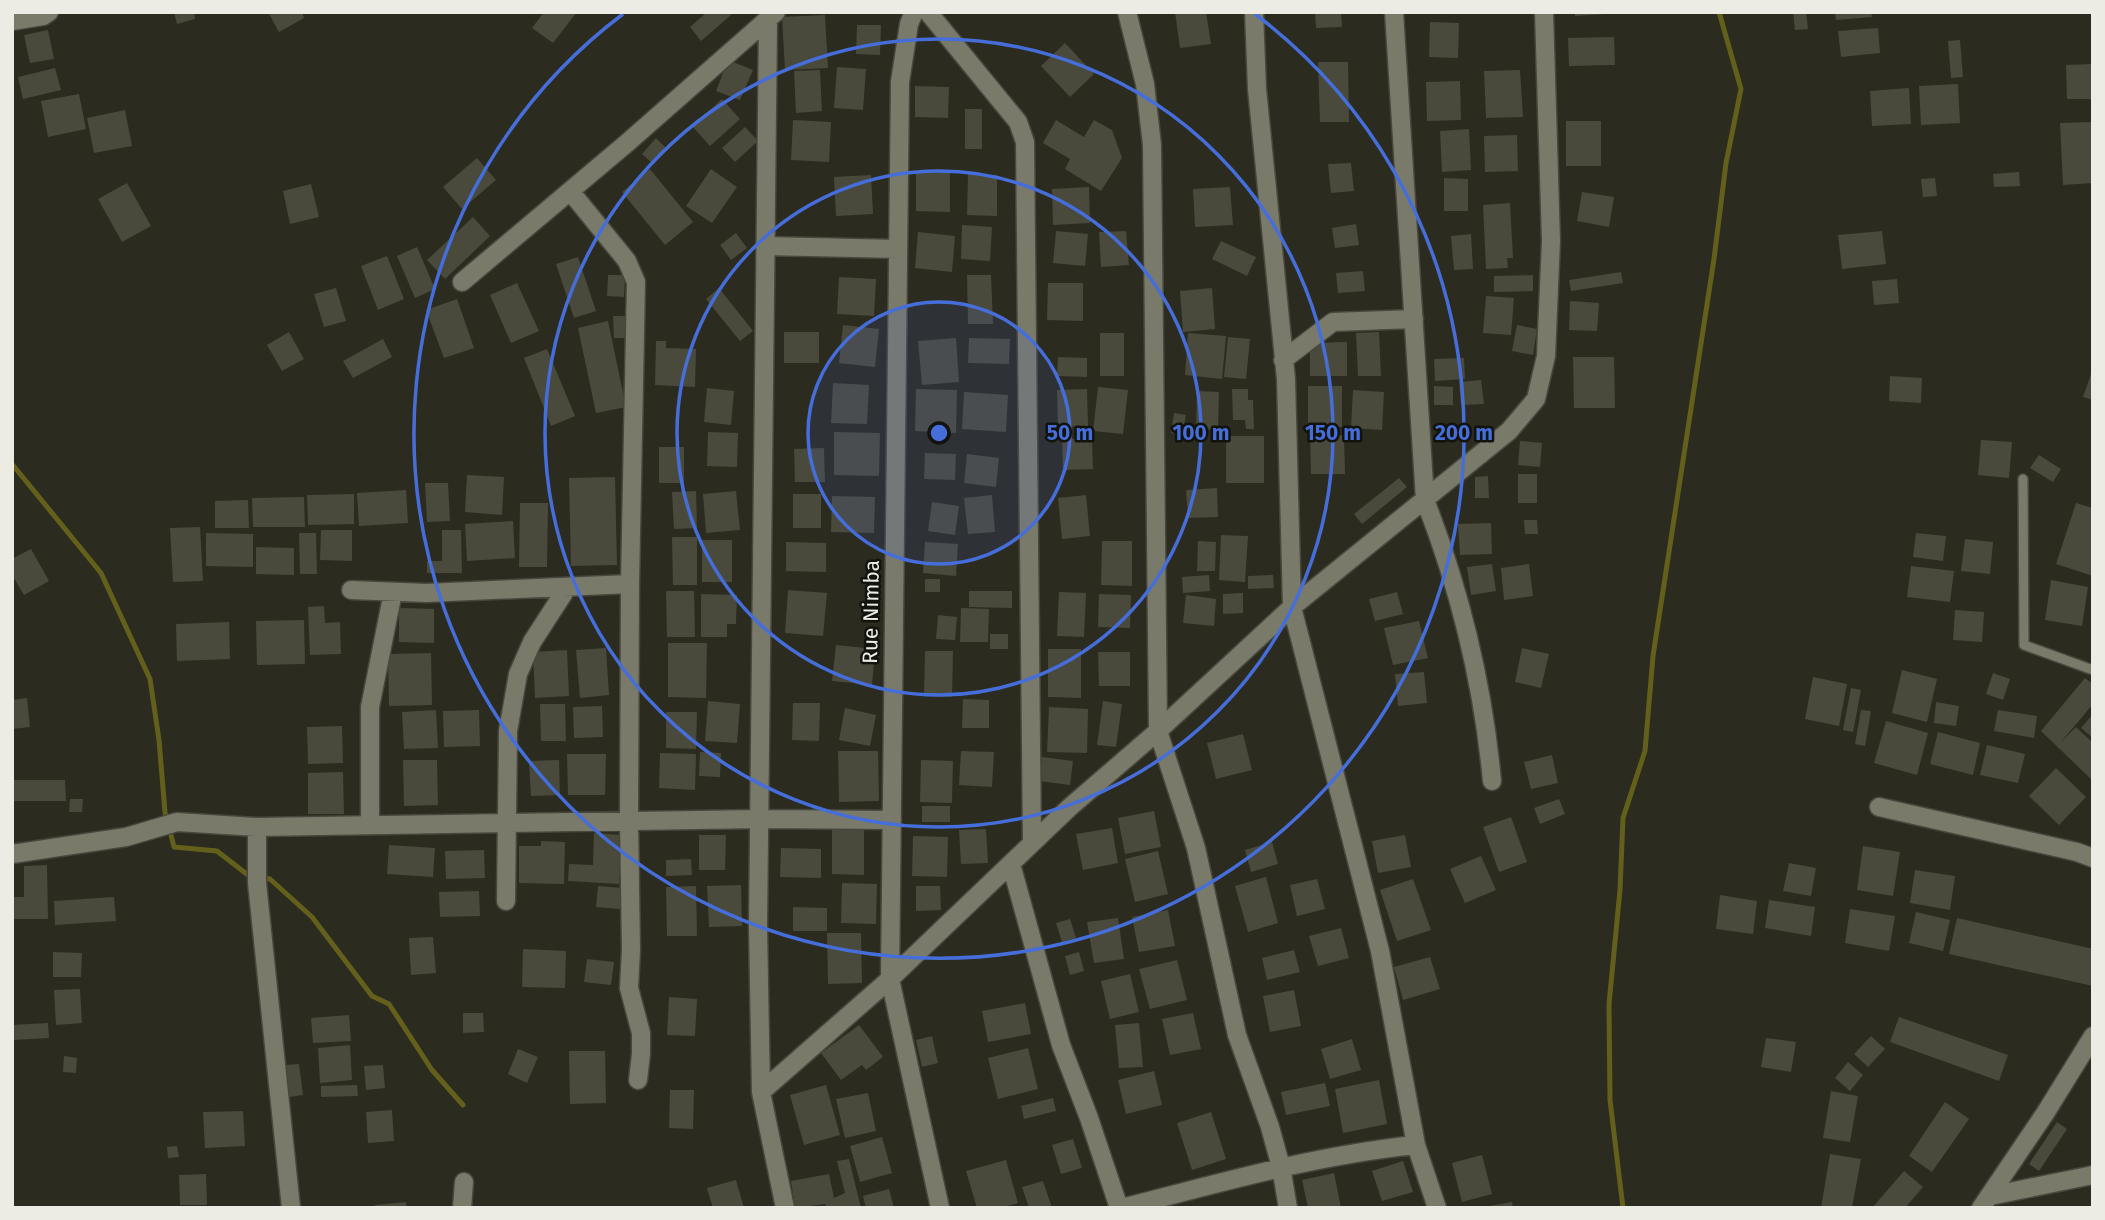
<svg xmlns="http://www.w3.org/2000/svg" width="2105" height="1220" font-family="'Fira Sans',sans-serif">
	<rect width="100%" height="100%" fill="#2b2b1f"/>
	<g fill="none" stroke-linecap="round" stroke-linejoin="round">
		<path stroke="#63601c" stroke-width="5" d="M12 464 101 573 150 679 159 740 165 812 174 847 217 851 248 875 270 879 312 917 372 996 389 1004 432 1070 463 1105
			M1623 1208 1610 1100 1609 1004 1620 890 1623 818 1645 751 1653 656 1714 259 1726 163 1741 89 1719 12"/>
	</g>
	<path fill="#49493c" d="M174 12H194L195 19 177 24Z
		M268 12H302L304 18 279 32Z
		M544 12H577L553 43 532 28Z
		M707 12H729L731 15 701 41 690 27Z
		M1175 12H1206L1211 44 1180 48Z
		M1315 12H1341L1342 27 1316 28Z
		M1575 12H1605V14L1575 16Z
		M1793 12H1806L1808 29 1795 30Z
		M1835 12H1871L1872 17 1836 20Z
		M825 15 828 68 785 70 782 17Z
		M1430 22 1459 23 1458 58 1429 57Z
		M857 25H881L880 55 856 54Z
		M1878 28 1880 53 1841 57 1838 31Z
		M48 30 54 59 30 63 24 35Z
		M1614 37 1615 65 1569 66 1568 38Z
		M1960 40 1963 77 1951 78 1948 41Z
		M1065 43 1094 74 1070 97 1041 66Z
		M728 60 753 70 740 100 716 91Z
		M1318 62H1348L1349 122H1320Z
		M2093 64V99H2067L2066 65Z
		M837 67 866 69 863 110 834 108Z
		M55 68 61 90 23 99 18 77Z
		M820 70 822 111 796 113 794 71Z
		M1520 70 1523 117 1486 118 1484 71Z
		M1460 81 1461 120 1427 121 1426 82Z
		M1958 84 1960 123 1921 125 1919 86Z
		M915 86 949 87 948 118 915 117Z
		M1909 88 1911 124 1872 126 1870 91Z
		M79 94 86 129 48 137 41 101Z
		M722 99 740 119 710 146 692 126Z
		M965 109H982V149H965Z
		M125 110 132 146 94 153 87 118Z
		M793 120 831 122 829 162 791 160Z
		M1056 120 1084 137 1094 120 1112 130 1122 158 1101 191 1065 169 1070 159 1043 143Z
		M1566 121H1601V166H1566Z
		M2091 122 2093 183 2063 185 2060 123Z
		M745 127 758 141 735 162 722 148Z
		M1469 129 1471 170 1442 172 1440 131Z
		M1517 135 1518 171 1485 172 1484 136Z
		M656 138 667 149 653 164 642 154Z
		M477 158 496 180 462 209 443 187Z
		M1351 163 1354 191 1331 193 1328 164Z
		M650 169 693 222 665 245 622 192Z
		M711 169 737 187 712 223 686 206Z
		M916 171H950V212L916 211Z
		M2019 172 2020 186 1994 187 1993 174Z
		M968 174 997 175V216L967 215Z
		M871 175 873 214 836 216 834 177Z
		M1444 178 1468 179V211H1444Z
		M1935 178 1937 196 1923 197 1921 179Z
		M127 183 151 226 122 242 98 199Z
		M311 184 319 217 290 224 283 191Z
		M1089 187 1090 223 1053 225 1052 189Z
		M1230 187 1233 225 1195 227 1193 189Z
		M1582 192 1614 197 1609 227 1577 221Z
		M1510 203 1513 258H1507L1508 268 1486 269 1483 205Z
		M473 217 490 236 445 279 427 260Z
		M1356 224 1359 245 1335 248 1332 228Z
		M962 225 992 227 990 261 961 259Z
		M1056 231 1088 234 1085 266 1053 263Z
		M1126 231 1129 265 1101 267 1099 232Z
		M1882 231 1886 264 1842 269 1838 235Z
		M918 232 955 236 952 272 915 268Z
		M736 233 747 248 731 260 720 245Z
		M1471 234 1473 269 1454 270 1451 236Z
		M1221 241 1256 257 1247 276 1212 259Z
		M417 247 435 289 415 298 397 256Z
		M387 256 404 299 378 310 361 266Z
		M578 257 596 311 574 318 556 264Z
		M1363 271 1365 291 1338 293 1336 273Z
		M1621 272 1623 283 1571 291 1569 280Z
		M608 275H625L624 297 607 296Z
		M967 275H991L993 324H968Z
		M1533 275V291L1494 292V276Z
		M839 277 876 279 874 316 837 314Z
		M1897 279 1899 303 1874 305 1872 281Z
		M517 283 539 331 511 343 490 295Z
		M1048 283H1083V321L1047 320Z
		M336 288 346 321 324 327 314 294Z
		M719 288 753 331 740 341 706 299Z
		M1212 288 1215 329 1183 332 1180 291Z
		M1486 296 1514 298 1511 335 1483 333Z
		M457 299 474 348 444 358 426 310Z
		M1570 301 1599 303 1597 331 1569 330Z
		M613 316H626L627 338H614Z
		M608 321 626 407 596 413 578 328Z
		M843 325 879 329 875 367 839 363Z
		M1517 325 1537 329 1533 355 1512 351Z
		M289 332 304 359 282 371 267 345Z
		M784 332H819V363H784Z
		M1379 332 1381 376H1358L1356 333Z
		M1100 333H1124V376H1100Z
		M1188 333 1226 336 1222 379 1185 375Z
		M1228 337 1250 339 1246 379 1224 377Z
		M956 338 959 382 922 385 918 341Z
		M969 338 1010 339 1009 364 968 363Z
		M383 339 392 357 353 378 343 361Z
		M656 341H666V348L696 349 695 387 655 385Z
		M1347 342V376H1310V343Z
		M547 349 575 416 551 426 524 358Z
		M1058 357 1087 358V377L1057 376Z
		M1573 357H1614L1615 408H1574Z
		M1464 358 1465 379 1435 381 1434 359Z
		M2093 368V400L2083 397Z
		M1890 376 1922 378 1921 403 1889 401Z
		M1481 380 1484 404 1461 405 1459 382Z
		M833 383 869 385 867 424 831 423Z
		M1308 386H1342V427L1308 428Z
		M1434 386 1453 387V405H1434Z
		M1098 387 1128 390 1123 434 1093 431Z
		M707 388 734 391 731 425 704 422Z
		M916 389 957 390 956 433 915 431Z
		M1087 389 1088 426 1058 427 1057 390Z
		M1232 389H1248V400H1253L1254 429H1246L1245 420H1233Z
		M1353 390 1384 392 1382 430 1351 428Z
		M1197 391 1219 392 1218 430 1196 429Z
		M964 392 1008 395 1006 432 962 429Z
		M1174 413 1186 415 1182 435 1171 433Z
		M708 432 738 433 737 467 707 466Z
		M834 432 880 433 879 476 834 475Z
		M1344 435 1345 474H1311L1310 436Z
		M1226 436H1264V483H1226Z
		M1092 438 1093 469 1063 470 1062 439Z
		M1981 440 2012 442 2009 478 1978 475Z
		M1520 441 1542 443 1540 467 1518 465Z
		M659 447H684V483H659Z
		M824 448 825 482H795L794 449Z
		M925 453 956 454 955 480 924 479Z
		M967 454 999 458 996 487 964 483Z
		M2039 455 2061 469 2053 482 2030 468Z
		M1518 474H1537V503H1518Z
		M467 475 504 477 502 515 465 512Z
		M1488 476 1489 498H1475V477Z
		M615 477 617 565 571 566 569 478Z
		M1399 478 1407 487 1362 524 1354 514Z
		M425 483H448L450 521 427 522Z
		M1217 488 1218 517 1188 518 1186 490Z
		M406 490 408 523 359 526 357 493Z
		M696 491 697 528 674 529 672 492Z
		M736 491 740 530 706 533 703 494Z
		M354 494V524L308 525 307 495Z
		M793 494H821V528H793Z
		M992 495 995 532 968 534 964 498Z
		M1086 495 1090 536 1062 539 1058 498Z
		M832 496 875 497 874 533 831 532Z
		M304 497 305 527H253L252 498Z
		M248 500 249 528H215V501Z
		M932 502 959 506 955 535 928 531Z
		M520 503H548L547 567H519Z
		M2076 503 2093 508V576L2056 564Z
		M1524 520H1537L1538 534H1525Z
		M513 521 515 558 467 561 465 524Z
		M1491 523 1492 554 1460 555 1458 524Z
		M200 527 203 581 173 582 170 528Z
		M321 530H352V561L320 560Z
		M442 530H461L462 573H427V561H442Z
		M206 533 253 534V567L206 566Z
		M299 533H316L317 574H300Z
		M1916 533 1946 536 1943 561 1913 557Z
		M1221 535 1248 536 1245 582 1219 580Z
		M672 537H697V585H673Z
		M1965 539 1993 542 1990 574 1961 571Z
		M702 540H732V582H702Z
		M1102 541H1132V586L1101 585Z
		M1198 541 1216 542 1215 571H1197Z
		M786 542 826 543V572L786 571Z
		M925 542 958 544 956 576 923 573Z
		M256 547 294 548V575L256 574Z
		M31 549 49 581 24 595 12 575V559Z
		M1492 564 1496 591 1471 595 1467 567Z
		M1529 564 1533 596 1504 600 1501 568Z
		M1911 566 1954 571 1950 602 1907 597Z
		M1209 575 1210 591 1183 593 1182 577Z
		M1273 575 1274 588 1248 589V576Z
		M925 579H940V592H925Z
		M2051 580 2088 587 2082 626 2045 620Z
		M788 590 827 593 823 636 785 633Z
		M666 591H694L695 637H667Z
		M969 591H1012V608L969 607Z
		M1059 592 1086 593 1084 637 1057 636Z
		M1397 592 1403 614 1375 621 1369 599Z
		M1243 593V613L1223 614V594Z
		M701 594 737 595 736 624H727V637H701Z
		M1099 594 1131 595 1130 628 1098 627Z
		M1186 595 1216 599 1214 626 1183 623Z
		M324 606 325 623 340 622 341 654 310 655 308 607Z
		M399 608 434 609V643L399 642Z
		M961 608 989 609 988 642H960Z
		M1955 610 1984 612 1982 642 1953 640Z
		M938 615 957 617 955 640 936 639Z
		M304 620 305 664 257 665 256 621Z
		M1419 621 1428 658 1393 665 1384 628Z
		M229 622 230 659 177 661 176 624Z
		M990 634H1008V649H990Z
		M668 643H707L706 698 668 697Z
		M836 645 875 649 872 685 832 681Z
		M606 648 609 695 580 698 576 650Z
		M1522 648 1549 654 1541 688 1515 682Z
		M1048 649H1081V698L1048 697Z
		M567 650 569 696 535 698 533 652Z
		M925 651H953L952 697 924 696Z
		M1098 652H1130V686H1099Z
		M431 653 432 705 389 706 388 654Z
		M1902 670 1937 679 1927 722 1892 713Z
		M1424 672 1427 703 1398 706 1395 674Z
		M1993 673 2010 679 2003 700 1986 694Z
		M1813 677 1847 684 1839 726 1805 719Z
		M2085 678 2093 684V704L2061 742 2076 727 2093 743V781L2041 731Z
		M1851 688 1861 690 1853 732 1843 730Z
		M27 698 30 727 12 729V700Z
		M963 699 989 700V728H962Z
		M708 701 740 704 737 743 705 741Z
		M1103 701 1122 704 1116 747 1097 745Z
		M1936 702 1959 706 1956 726 1934 723Z
		M793 703H820L819 741 792 740Z
		M540 704H565L566 741H541Z
		M602 706 603 737 574 738 573 707Z
		M1049 707 1088 709 1087 753 1047 752Z
		M845 708 876 715 870 746 839 740Z
		M436 710 438 748 404 749 402 712Z
		M479 710 480 746 444 747 443 711Z
		M1861 710 1871 711 1865 746 1855 744Z
		M1998 710 2037 716 2034 738 1994 731Z
		M666 712H697L696 749 666 748Z
		M2093 714V738L2081 728Z
		M1886 721 1928 733 1917 775 1874 763Z
		M342 726 343 763 308 764 307 727Z
		M1938 732 1980 743 1973 775 1930 764Z
		M1243 734 1252 770 1216 779 1207 743Z
		M1987 745 2025 754 2018 783 1980 775Z
		M838 751H878L879 801 839 802Z
		M961 751 994 752 992 787 959 785Z
		M700 752 721 753 720 777 699 776Z
		M660 753 696 754 695 790 659 788Z
		M567 754H606L605 795H568Z
		M1552 755 1558 783 1531 789 1524 762Z
		M1042 757 1073 761 1070 785 1039 781Z
		M403 760H437L438 805 404 806Z
		M559 760 560 795 531 796 529 761Z
		M921 760 953 761 952 803 920 802Z
		M2056 768 2086 797 2059 825 2029 796Z
		M343 772 344 814H308V773Z
		M12 780H65L66 801H12Z
		M70 799H83L82 812H69Z
		M1559 799 1565 814 1540 824 1534 808Z
		M922 806H950V822H922Z
		M1154 811 1161 847 1125 854 1118 818Z
		M1511 817 1527 862 1499 872 1483 827Z
		M832 828 864 829V875L832 874Z
		M1112 828 1118 863 1083 870 1076 834Z
		M986 829 988 863 961 864 959 830Z
		M594 833 621 835 619 884 568 881 569 864 593 865Z
		M699 835H726L725 870H699Z
		M1405 835 1411 867 1378 873 1372 841Z
		M913 836 948 837 947 877 912 876Z
		M541 841 565 842 564 884 519 883V846H541Z
		M1272 842 1278 864 1251 872 1245 850Z
		M389 845 435 848 433 877 387 874Z
		M1863 846 1900 852 1893 896 1857 890Z
		M781 848 821 849V878L780 877Z
		M484 850 485 878 446 879 445 851Z
		M1158 851 1168 894 1135 902 1125 859Z
		M1481 856 1496 890 1465 903 1450 869Z
		M691 859 692 875 666 876V860Z
		M1789 863 1816 868 1811 896 1783 891Z
		M47 865 48 919H12V897H24V866Z
		M1915 870 1955 876 1950 910 1910 903Z
		M1266 877 1278 923 1248 932 1235 886Z
		M1317 879 1325 909 1297 916 1290 885Z
		M1413 879 1431 930 1397 941 1380 890Z
		M842 883 877 884 876 924 841 923Z
		M741 885 742 926 709 927 707 886Z
		M598 886 622 888 620 909 596 907Z
		M696 886 697 936H667L666 887Z
		M916 886H940L941 910 916 911Z
		M479 891 480 916 440 917 439 892Z
		M1720 895 1757 901 1753 934 1716 929Z
		M114 897 116 921 55 925 54 901Z
		M1769 900 1815 907 1811 936 1765 928Z
		M793 907 827 908V931H793Z
		M1850 909 1895 916 1889 951 1845 943Z
		M1168 910 1175 946 1139 952 1132 917Z
		M1916 912 1950 920 1943 951 1909 943Z
		M1118 918 1124 959 1094 963 1087 922Z
		M1957 918 2093 949V986L1949 954Z
		M1070 919 1076 938 1062 942 1056 923Z
		M1341 928 1349 958 1318 966 1309 936Z
		M827 933H861L862 983 828 984Z
		M433 937 436 973 411 975 409 938Z
		M523 949 566 951 565 988 522 987Z
		M1294 950 1300 972 1267 980 1262 958Z
		M53 952 82 953 81 977H53Z
		M1079 952 1084 971 1070 975 1065 956Z
		M1430 957 1440 989 1403 1000 1394 967Z
		M587 959 614 962 611 985 584 982Z
		M1177 960 1187 1000 1150 1009 1139 969Z
		M1130 974 1139 1012 1110 1019 1101 981Z
		M80 989 82 1023 56 1025 54 990Z
		M1294 990 1301 1026 1270 1032 1263 996Z
		M669 997 697 999 695 1036 667 1035Z
		M1025 1003 1031 1034 988 1042 982 1011Z
		M463 1013H483L484 1032 463 1033Z
		M1193 1013 1201 1049 1170 1055 1162 1019Z
		M349 1015 351 1041 313 1043 311 1018Z
		M1899 1017 2008 1055 1999 1081 1890 1042Z
		M48 1023 49 1038 12 1040V1025Z
		M1139 1023 1143 1067 1119 1068 1115 1025Z
		M859 1025 883 1057 866 1070 862 1065 841 1080 821 1053Z
		M932 1036 938 1063 922 1067 916 1040Z
		M1871 1036 1885 1049 1868 1067 1854 1054Z
		M1766 1038 1796 1042 1791 1072 1761 1067Z
		M1352 1039 1361 1070 1330 1079 1321 1049Z
		M350 1045 352 1080 320 1083 318 1048Z
		M1028 1048 1038 1089 998 1099 988 1058Z
		M518 1049 538 1057 527 1083 508 1074Z
		M569 1051H605L606 1103 570 1104Z
		M64 1056 77 1058 76 1073 63 1072Z
		M1848 1062 1863 1075 1850 1091 1835 1078Z
		M299 1064 303 1095 289 1097 285 1065Z
		M383 1065 385 1088 366 1090 364 1066Z
		M1154 1071 1162 1105 1126 1114 1118 1080Z
		M1379 1080 1387 1124 1343 1133 1335 1089Z
		M1325 1083 1330 1106 1286 1115 1281 1092Z
		M357 1085 358 1096 321 1097V1086Z
		M826 1085 840 1135 804 1145 790 1095Z
		M670 1090H694L693 1129 669 1128Z
		M1831 1091 1858 1096 1850 1142 1823 1138Z
		M868 1093 876 1131 845 1138 836 1099Z
		M1053 1098 1056 1111 1024 1119 1021 1106Z
		M1945 1102 1969 1119 1932 1172 1909 1156Z
		M392 1110 394 1141 368 1143 366 1112Z
		M243 1111 245 1146 205 1148 203 1112Z
		M1211 1112 1226 1159 1192 1170 1177 1123Z
		M2057 1122 2067 1129 2039 1171 2029 1164Z
		M882 1137 892 1173 860 1182 850 1146Z
		M1073 1139 1082 1168 1061 1174 1052 1145Z
		M177 1146 179 1157 168 1158 167 1147Z
		M1830 1154 1861 1159 1852 1208H1821Z
		M1482 1155 1492 1194 1462 1202 1452 1163Z
		M849 1159 861 1208H827L825 1204 795 1208 791 1181 829 1174 834 1198 845 1193 837 1161Z
		M1006 1160 1018 1203 1001 1208H977L966 1171Z
		M1403 1161 1413 1192 1382 1201 1372 1171Z
		M1904 1171 1923 1187 1905 1208H1872Z
		M1334 1173 1341 1208H1308L1302 1180Z
		M206 1174 207 1205H180L179 1175Z
		M736 1180 744 1208H713L707 1188Z
		M1043 1181 1052 1208H1029L1022 1187Z
		M889 1189 894 1208H866L863 1196Z
		M406 1202 407 1208H376L375 1205Z
		M1512 1202 1513 1208H1489V1206Z"/>
	<g fill="none" stroke-linecap="round" stroke-linejoin="round">
		<defs>
			<path id="service" d="M2023 479 2024 645 2093 670"/>
			<path id="minor" d="M914 12 909 24 900 82 890 979 940 1208
				M928 12 1018 122 1025 142 1032 843
				M1127 12 1145 84 1152 145 1158 731 1196 848 1237 1035 1270 1127 1281 1167 1288 1208
				M1254 12 1257 89 1286 379 1292 607 1380 951 1416 1145
				M1394 12 1425 500C1460 590 1483 685 1492 781
				M12 21 43 16 49 12
				M768 21 758 927 761 1092 785 1208
				M570 191 627 261 636 282 630 584 629 821 631 950 629 988 641 1033V1054L638 1080
				M765 246 898 249
				M462 282 627 143 776 12
				M1283 360 1333 322 1414 319
				M351 590 426 593 630 584
				M1879 807 2077 852 2093 858
				M370 825V707L393 592
				M257 827V883L291 1208
				M12 854 126 837 177 822 257 827 760 819 892 820
				M1011 864 1061 1045 1089 1118 1119 1208
				M506 901 508 731 518 674 532 642 567 588
				M761 1092 890 979 1070 807 1158 731 1292 607 1509 431 1536 399 1546 356 1551 241 1544 12
				M1990 1196 2093 1175
				M462 1208 464 1182
				M1122 1208C1219 1183 1316 1155 1416 1145L1437 1208
				M1981 1208 2046 1112 2093 1036"/>
		</defs>
		<use href="#service" stroke="#48473d" stroke-width="12"/>
		<use href="#minor" stroke="#48473d" stroke-width="21"/>
		<use href="#service" stroke="#7a7a6b" stroke-width="9"/>
		<use href="#minor" stroke="#7a7a6b" stroke-width="18"/>
	</g>
	<circle cx="939" cy="433" r="131" fill="#466eda" fill-opacity=".12"/>
	<g fill="none" stroke="#466eda" stroke-width="3.5">
		<circle cx="939" cy="433" r="131"/>
		<circle cx="939" cy="433" r="262"/>
		<circle cx="939" cy="433" r="394"/>
		<path d="M1255 14A525 525 0 1 1 623 14"/>
	</g>
	<g text-anchor="middle" stroke-width="5" stroke-linejoin="round" paint-order="stroke">
		<g font-size="21" fill="#ecece4" stroke="#13130e">
			<text transform="translate(871 612) rotate(-89)" y="7">Rue Nimba</text>
		</g>
	</g>
	<circle cx="939" cy="433" r="10" fill="#466eda" stroke="#13130e" stroke-width="3.5"/>
	<g font-size="21" text-anchor="middle" font-weight="bold" fill="#466eda" stroke="#13130e" stroke-width="5" stroke-linejoin="round" paint-order="stroke">
		<text x="1070" y="440">50 m</text>
		<text x="1201" y="440">100 m</text>
		<text x="1333" y="440">150 m</text>
		<text x="1464" y="440">200 m</text>
	</g>
	<rect width="2105" height="1220" fill="none" stroke="#ecece4" stroke-width="28"/>
</svg>
